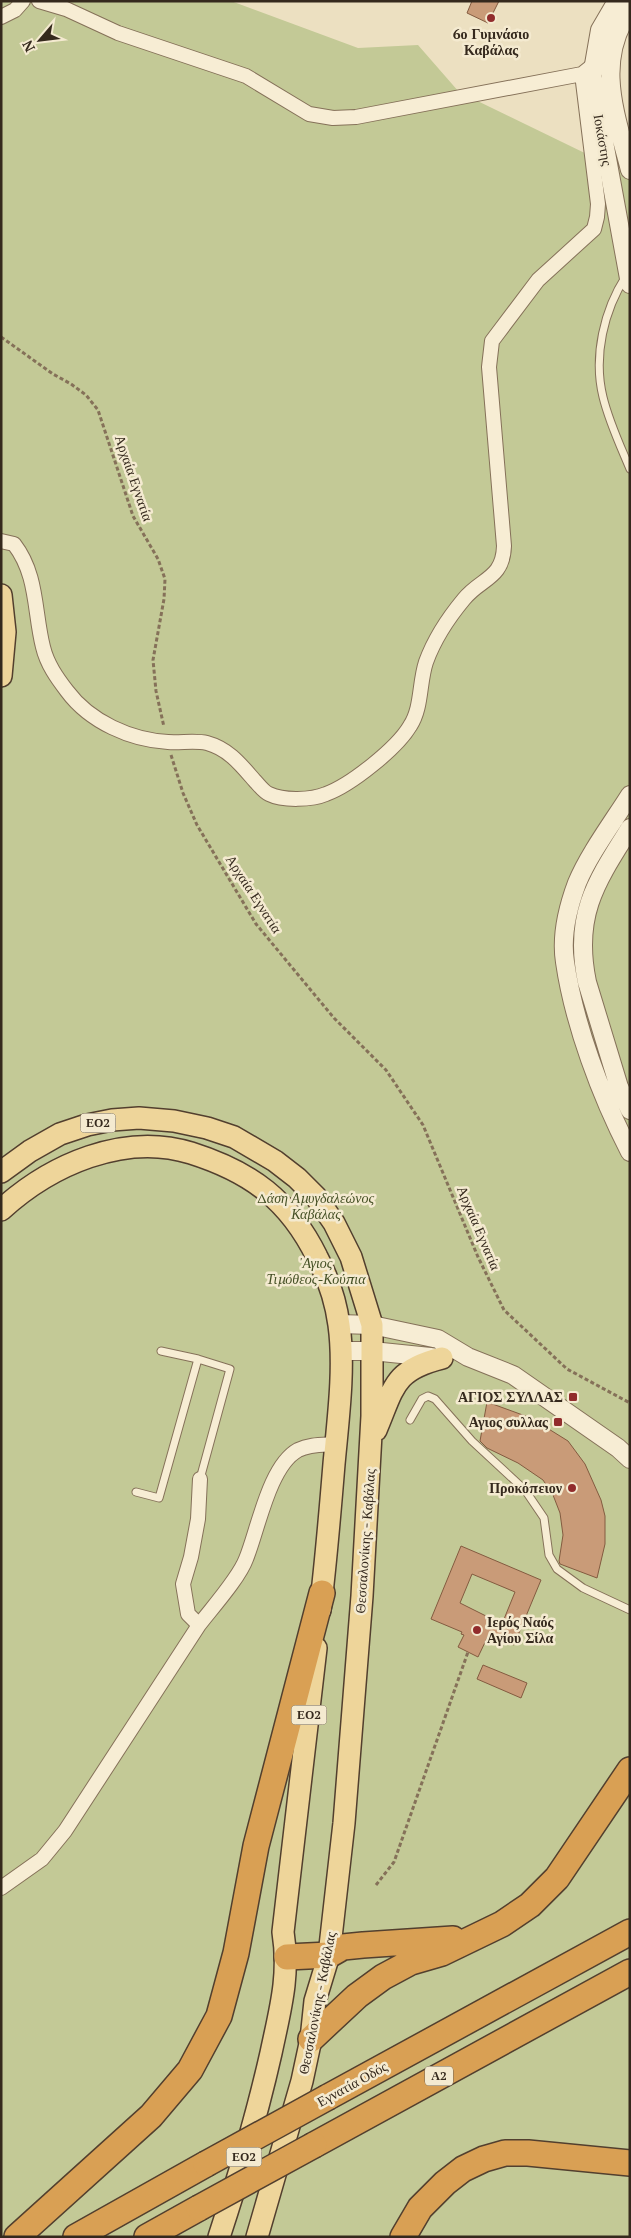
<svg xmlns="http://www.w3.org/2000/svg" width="631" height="2238" font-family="'PT Serif',serif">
	<rect width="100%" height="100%" fill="#ece0c1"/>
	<path fill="#c3c996" d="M1 1H231L358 48 418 45 459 92 630 175V2237H1Z"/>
	<path fill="#c99b78" stroke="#835b40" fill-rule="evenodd" d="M472 1H499L488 23 467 13Z
		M487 1402 531 1418 568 1441 585 1464 601 1500 605 1516V1544L597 1578 560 1564 559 1561 563 1535 560 1513 553 1495 543 1480 518 1463 487 1448 480 1441Z
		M461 1546 541 1580 514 1645 489 1634 478 1657 458 1647 464 1635 461 1634 462 1632 431 1619ZM472 1574 515 1592 502 1624 460 1603Z
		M483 1665 527 1683 521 1698 477 1679Z"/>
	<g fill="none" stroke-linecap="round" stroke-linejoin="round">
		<defs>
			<path id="service" d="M626 276C604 310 593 356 603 397 609 422 620 445 630 469
				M161 1351 198 1359
				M410 1420 422 1399 428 1396 435 1399 472 1441 525 1490 544 1518 549 1555 557 1569 583 1588 630 1610
				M136 1492 159 1498 198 1359 230 1369 200 1479"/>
			<path id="minor" d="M39 1 66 9 118 33 246 76 309 114 333 118 356 117 582 74
				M1 17 15 10 23 1
				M1 541 14 544C38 575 34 612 43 647 47 664 57 678 67 691 90 722 131 740 168 742 181 743 195 740 207 743 229 749 241 765 255 781 259 785 264 792 269 794 283 801 312 800 326 794 351 785 397 748 410 726 422 708 419 683 426 662 434 640 449 617 464 599 481 578 503 579 504 546L489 367 492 341 498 333 538 280 594 229 597 217 598 204 582 74 592 66
				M200 1479 198 1519 191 1557 183 1584 188 1614 199 1625C212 1608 239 1578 246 1559 258 1530 269 1466 298 1450 310 1444 323 1445 336 1444
				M1 1888 42 1859 65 1831 199 1625"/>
			<path id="tertiary" d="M617 1 600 30 592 76 630 284
				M630 10C594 62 616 115 630 170
				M630 795C613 822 589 854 577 883 568 907 561 937 565 962 574 1024 601 1096 630 1152
				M630 828C596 882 573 915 587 982L619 1087 630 1110
				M339 1324 372 1325 438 1339 468 1357 513 1375 618 1448 630 1459
				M340 1351H372L440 1358"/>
			<path id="primary" d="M1 595 5 632 1 676
				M1 1172 30 1151 60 1134 87 1125 112 1120 139 1118 174 1121 207 1128 234 1137 275 1161 297 1178 316 1197 334 1223 351 1257 372 1325V1416L362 1596 344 1823 329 1955 315 2001 311 2039 302 2081 257 2237
				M1 1210C50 1165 124 1132 191 1153 251 1172 289 1200 317 1257 328 1278 336 1302 339 1325 345 1368 338 1420 334 1464 330 1513 326 1562 320 1610
				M376 1430C394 1388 393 1370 442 1358
				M219 2237C239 2176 257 2115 271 2053 280 2010 290 1976 283 1932L316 1648"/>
			<path id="motorway" d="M287 1957 329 1955 343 1947 363 1945 453 1939
				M311 2039 357 1996 383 1977 411 1962 442 1953 502 1924 530 1905 557 1878 630 1770
				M328 2097 630 1932
				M314 2145 630 1972
				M17 2237 151 2116 190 2070 219 2016 236 1953 256 1846 322 1593
				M76 2237 206 2164
				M147 2237 199 2208
				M403 2237 420 2208 445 2183 463 2169 484 2159 505 2153H528L630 2163"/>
		</defs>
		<use href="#service" stroke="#857159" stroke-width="9"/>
		<use href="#minor" stroke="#857159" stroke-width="16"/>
		<use href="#tertiary" stroke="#857159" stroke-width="20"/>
		<use href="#primary" stroke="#523f2e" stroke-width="24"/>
		<use href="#motorway" stroke="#523f2e" stroke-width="28"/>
		<path stroke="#857159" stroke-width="3" stroke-dasharray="4 2.5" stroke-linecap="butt" d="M1 337 53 374 71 384 86 395 98 410 133 516 158 559 165 579 164 599 153 660 156 691 164 727
			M171 755 183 793 197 825 256 924 334 1018 386 1070 423 1125 478 1257 504 1310 567 1369 630 1403
			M376 1885 394 1862 468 1652"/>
		<use href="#service" stroke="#f7edd4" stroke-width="7"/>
		<use href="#minor" stroke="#f7edd4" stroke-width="14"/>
		<use href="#tertiary" stroke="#f7edd4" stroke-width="18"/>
		<use href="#primary" stroke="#eed59a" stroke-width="21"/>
		<use href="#motorway" stroke="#d9a054" stroke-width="25"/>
		<defs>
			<path id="motorway-bridge" d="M206 2164 328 2097
				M199 2208 314 2145"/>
		</defs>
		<use href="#motorway-bridge" stroke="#523f2e" stroke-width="28" stroke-linecap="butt"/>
		<use href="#motorway-bridge" stroke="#d9a054" stroke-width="25"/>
	</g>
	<g fill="#912c2c" stroke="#f4ead0" stroke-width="2">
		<circle cx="491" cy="18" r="5"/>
		<rect x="568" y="1392" width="10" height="10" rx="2.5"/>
		<rect x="553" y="1417" width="10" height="10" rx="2.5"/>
		<circle cx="572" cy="1488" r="5"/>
		<circle cx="477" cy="1630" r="5"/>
	</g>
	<g text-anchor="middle" stroke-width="5" stroke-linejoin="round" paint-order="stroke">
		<g fill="#f4ead0" stroke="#6e6353" stroke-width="1">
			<rect x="80.5" y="1113.5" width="35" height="19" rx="4"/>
			<rect x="291.5" y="1705.5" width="35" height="19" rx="4"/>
			<rect x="425" y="2066.5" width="28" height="19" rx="4"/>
			<rect x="226.5" y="2147.5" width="35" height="19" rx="4"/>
		</g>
		<g font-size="12" font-weight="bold" fill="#35291d">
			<text x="98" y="1127">ΕΟ2</text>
			<text x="309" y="1719">ΕΟ2</text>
			<text x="439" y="2080">Α2</text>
			<text x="244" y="2161">ΕΟ2</text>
		</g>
		<g font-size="14" font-weight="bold" fill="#35291d" stroke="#f4ead0" text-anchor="end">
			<text x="491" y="39" text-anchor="middle">6ο Γυμνάσιο<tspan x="491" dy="16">Καβάλας</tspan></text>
			<text x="563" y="1402">ΑΓΙΟΣ ΣΥΛΛΑΣ</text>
			<text x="548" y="1427">Αγιος συλλας</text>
			<text x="562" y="1493">Προκόπειον</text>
			<text x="487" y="1627" text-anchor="start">Ιερός Ναός<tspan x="487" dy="16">Αγίου Σίλα</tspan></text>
		</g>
		<g font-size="14" fill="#35291d" stroke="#f4ead0">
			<text transform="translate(603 140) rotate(80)" y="5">Ιοκάστης</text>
			<text transform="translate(134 478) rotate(71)" y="5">Αρχαία Εγνατία</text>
			<text transform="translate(254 894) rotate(57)" y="5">Αρχαία Εγνατία</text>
			<text transform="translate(479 1228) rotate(67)" y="5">Αρχαία Εγνατία</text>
			<text transform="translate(365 1541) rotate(-86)" y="5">Θεσσαλονίκης - Καβάλας</text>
			<text transform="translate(317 2003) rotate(-79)" y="5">Θεσσαλονίκης - Καβάλας</text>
			<text transform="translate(352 2084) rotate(-29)" y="5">Εγνατία Οδός</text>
		</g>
		<g font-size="14" font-style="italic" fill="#455025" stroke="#f4ead0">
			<text x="316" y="1203">Δάση Αμυγδαλεώνος<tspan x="316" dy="16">Καβάλας</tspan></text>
			<text x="316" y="1268">'Αγιος<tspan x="316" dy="16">Τιμόθεος-Κούπια</tspan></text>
		</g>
	</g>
	<rect width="631" height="2238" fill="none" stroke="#35291d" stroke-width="5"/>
	<g transform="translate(40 40) rotate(242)" stroke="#f4ead0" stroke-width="4" paint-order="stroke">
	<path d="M0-4L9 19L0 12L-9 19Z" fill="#35291d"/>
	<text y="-8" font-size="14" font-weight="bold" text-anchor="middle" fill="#35291d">N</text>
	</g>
</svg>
